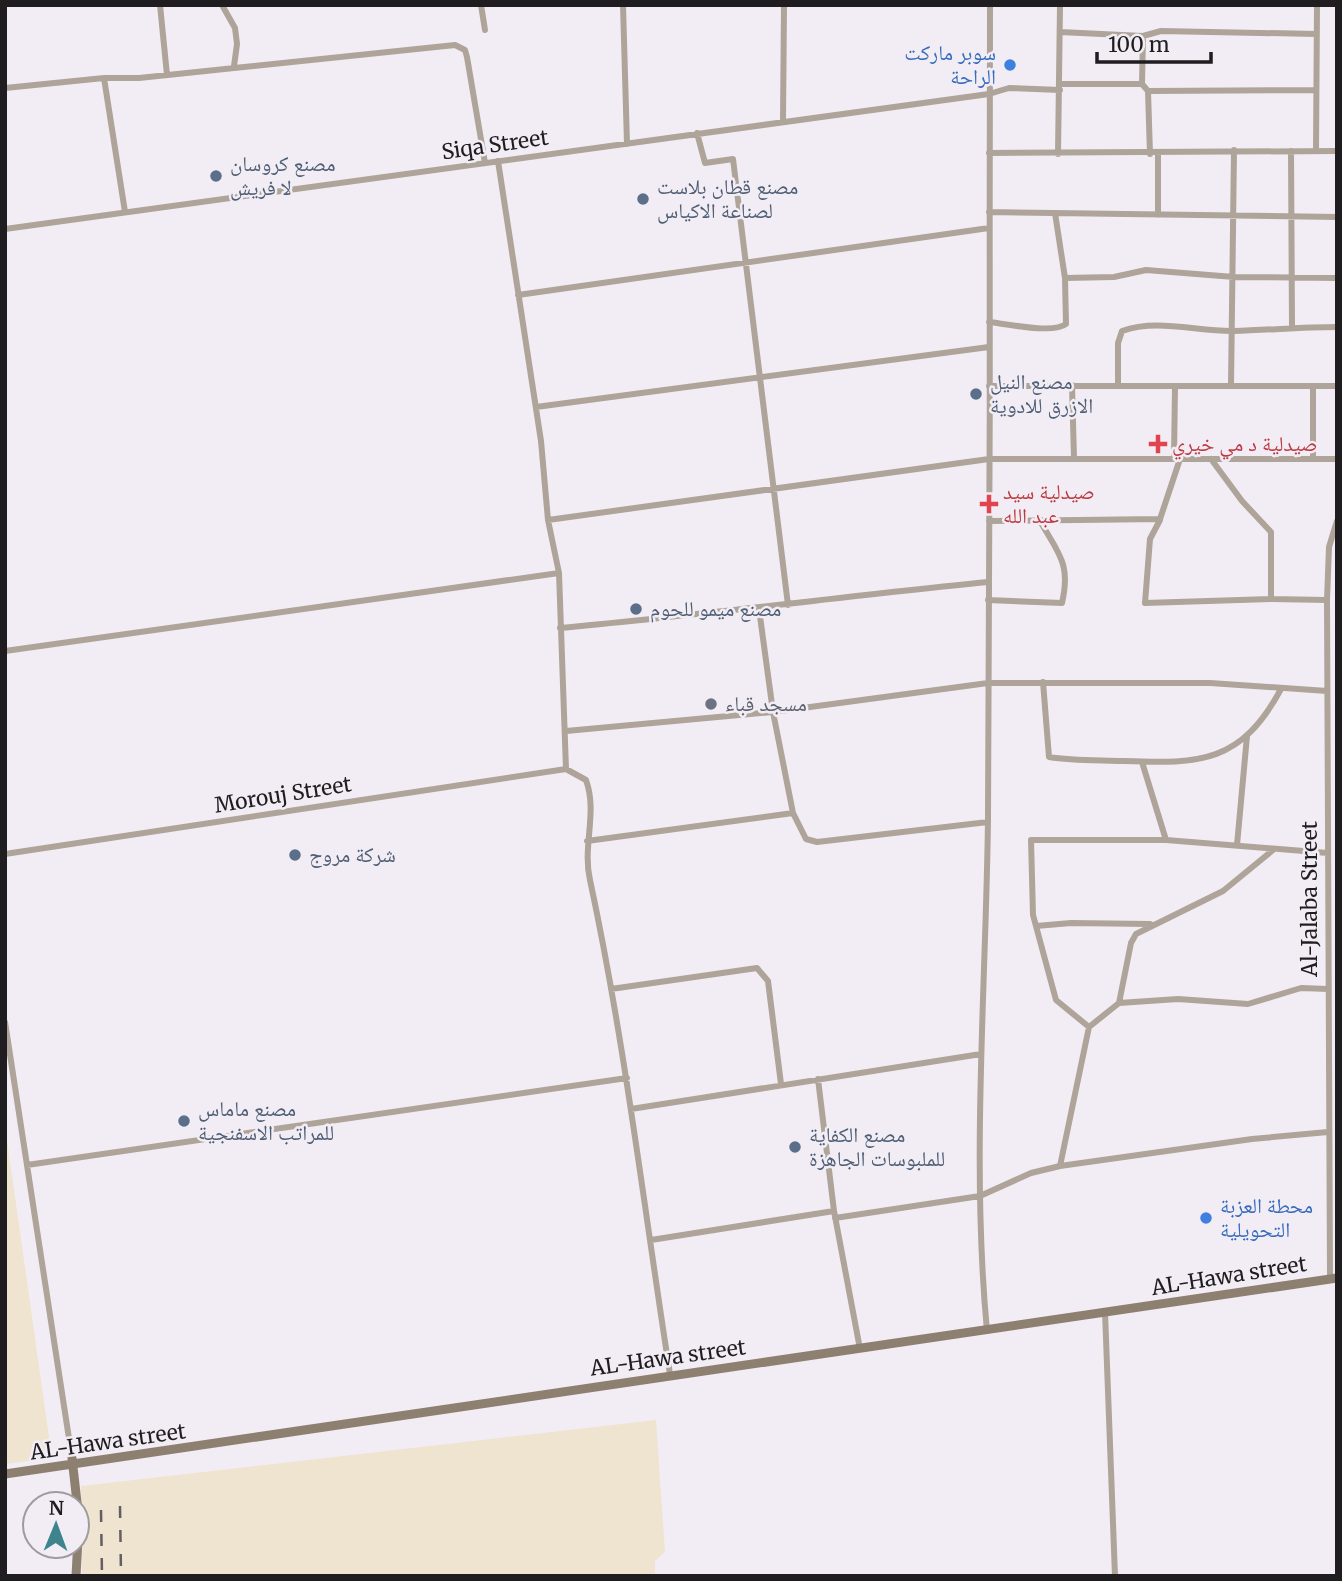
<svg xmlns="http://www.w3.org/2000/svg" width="1342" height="1581" font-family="Merriweather,'Noto Naskh Arabic',serif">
	<rect width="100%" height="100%" fill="#f2edf4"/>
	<path fill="#efe4cf" d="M5 1126 52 1458 5 1464Z
		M656 1420 665 1552 655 1561V1576H82L81 1486Z"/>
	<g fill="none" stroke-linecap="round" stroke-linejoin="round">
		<path stroke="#aea499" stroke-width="6" d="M160 5 167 75
			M222 5 235 28 237 44 234 66
			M481 5 485 30
			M623 5 627 144
			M1060 32 1143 36 1161 31 1316 34
			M1143 36 1142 84 1148 91 1150 154
			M104 78 125 212
			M1060 84H1142
			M5 88 104 78H139L455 45 465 50 467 57 485 163
			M1148 91 1315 90
			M783 121 784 5
			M697 133 705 163 733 159 788 605
			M1316 150 1317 5
			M1291 151 1292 327
			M989 153 1337 151
			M1058 154 1060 5
			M1158 154V215
			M498 161 541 441 548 520 559 573 566 769 586 780C598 813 582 846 590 880 625 1043 644 1209 670 1374
			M989 212 1337 217
			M5 229 989 94 1009 88 1060 90
			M1065 278 1114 277 1146 270 1234 277 1337 278
			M518 295 989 228
			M989 322C1006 324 1054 334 1066 324L1065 278 1055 213
			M1072 385 1074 458
			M989 386H1337
			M1118 386V343L1122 331C1157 318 1198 332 1234 331 1269 330 1302 327 1337 327
			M1231 386 1234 150
			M536 407 989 347
			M1174 459 1175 386
			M1211 459 1242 501 1271 532V599L1327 600
			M1313 459V386
			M548 520 989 459H1337
			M1160 520 1150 539 1145 603 1271 599
			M989 521 1160 519 1180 459
			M988 600 1062 603C1071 564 1059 554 1040 521
			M759 609 773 712 793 813 806 839 817 842 988 822
			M560 628C703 615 845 596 988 582
			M5 651 559 573
			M1043 682 1049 757C1073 761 1099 760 1124 761 1201 764 1241 763 1281 689
			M566 731 773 712 988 683H1210L1327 691
			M1142 762 1166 840
			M587 841 793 813
			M1237 845 1247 736
			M5 854 566 769
			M1036 926 1071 923 1150 924
			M611 989 757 968 768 981 781 1084
			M1119 1003 1131 943 1136 934 1223 891 1273 850
			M5 1022 72 1458
			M1089 1027 1056 1000 1033 915 1031 840H1166L1328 853
			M818 1079 834 1211 860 1349
			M631 1109 981 1054
			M27 1165 627 1078
			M1060 1166 1089 1027 1119 1003 1178 999 1248 1004 1301 988 1328 989
			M835 1218 980 1196 1031 1173 1060 1166 1252 1139 1328 1132
			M651 1240 834 1211
			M1330 1279 1327 600 1329 547 1337 521
			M1105 1312 1115 1576
			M987 1331C971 1161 986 989 988 818 991 547 989 276 990 5"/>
		<path stroke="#8e8070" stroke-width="9" d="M72 1458 79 1520 76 1576
			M5 1474 1337 1278"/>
		<path stroke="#625f64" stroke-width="2.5" stroke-dasharray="12 12" stroke-linecap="butt" d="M120 1506 121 1576
			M101 1510 102 1576"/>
	</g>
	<g fill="#3f7fe0" stroke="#f2edf4" stroke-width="2.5">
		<circle cx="1010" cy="65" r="7"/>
		<circle cx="1206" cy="1218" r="7"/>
	</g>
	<g fill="#5c6f8a" stroke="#f2edf4" stroke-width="2.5">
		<circle cx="216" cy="176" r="7"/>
		<circle cx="643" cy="199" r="7"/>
		<circle cx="976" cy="394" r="7"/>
		<circle cx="636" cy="609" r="7"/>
		<circle cx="295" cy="855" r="7"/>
		<circle cx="184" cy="1121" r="7"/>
		<circle cx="795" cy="1147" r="7"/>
	</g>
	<g fill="#e0444e" stroke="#f2edf4" stroke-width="2.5">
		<path d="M1154.5 433.5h7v7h7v7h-7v7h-7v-7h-7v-7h7z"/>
		<path d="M985.5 493.5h7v7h7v7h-7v7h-7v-7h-7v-7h7z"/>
	</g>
	<circle fill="#6b7280" stroke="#f2edf4" stroke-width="2.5" cx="711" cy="704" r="7"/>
	<g text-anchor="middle" stroke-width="5" stroke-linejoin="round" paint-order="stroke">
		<g font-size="21" fill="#366cbe" stroke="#f2edf4" text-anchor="end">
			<text x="996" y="60">سوبر ماركت<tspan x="996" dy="24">الراحة</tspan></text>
			<text x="1220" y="1213" text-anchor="start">محطة العزبة<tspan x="1220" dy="24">التحويلية</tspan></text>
		</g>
		<g font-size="21" fill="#1f1d20" stroke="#f2edf4">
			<text transform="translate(495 145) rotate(-8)" y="7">Siqa Street</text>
			<text transform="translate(283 795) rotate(-9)" y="7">Morouj Street</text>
			<text transform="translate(1310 899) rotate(-90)" y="7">Al-Jalaba Street</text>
			<text transform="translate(1229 1276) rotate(-9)" y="7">AL-Hawa street</text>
			<text transform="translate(668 1358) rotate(-8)" y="7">AL-Hawa street</text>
			<text transform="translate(108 1442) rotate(-8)" y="7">AL-Hawa street</text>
		</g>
		<g font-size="21" fill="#4e5e75" stroke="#f2edf4" text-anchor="start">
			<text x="230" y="171">مصنع كروسان<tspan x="230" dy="24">لا فريش</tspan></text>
			<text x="657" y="194">مصنع قطان بلاست<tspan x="657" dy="24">لصناعة الاكياس</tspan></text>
			<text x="990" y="389">مصنع النيل<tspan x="990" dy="24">الازرق للادوية</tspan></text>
			<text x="650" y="616">مصنع ميمو للحوم</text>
			<text x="309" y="862">شركة مروج</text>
			<text x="198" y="1116">مصنع ماماس<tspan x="198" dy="24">للمراتب الاسفنجية</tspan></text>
			<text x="809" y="1142">مصنع الكفاية<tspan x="809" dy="24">للملبوسات الجاهزة</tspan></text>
		</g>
		<g font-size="21" fill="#be3a42" stroke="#f2edf4" text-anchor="start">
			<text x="1172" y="451">صيدلية د مي خيري</text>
			<text x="1003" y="499">صيدلية سيد<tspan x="1003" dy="24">عبد الله</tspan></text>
		</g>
		<g font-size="21" fill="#5b616d" stroke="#f2edf4" text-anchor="start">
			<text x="725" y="711">مسجد قباء</text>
		</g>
	</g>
	<rect width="1342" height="1581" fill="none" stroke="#1f1d20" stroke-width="14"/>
	<g transform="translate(56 1525) rotate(1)"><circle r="33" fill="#f2edf4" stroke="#9e9a9f" stroke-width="2"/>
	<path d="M0-5L12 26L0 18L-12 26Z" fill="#3d848d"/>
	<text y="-10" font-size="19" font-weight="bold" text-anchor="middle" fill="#1f1d20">N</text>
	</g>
	<path d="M1097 52v10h114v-10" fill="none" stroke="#1f1d20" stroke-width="3.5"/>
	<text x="1108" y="52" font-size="21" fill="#1f1d20" stroke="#f2edf4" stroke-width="5" paint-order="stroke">100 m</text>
</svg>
